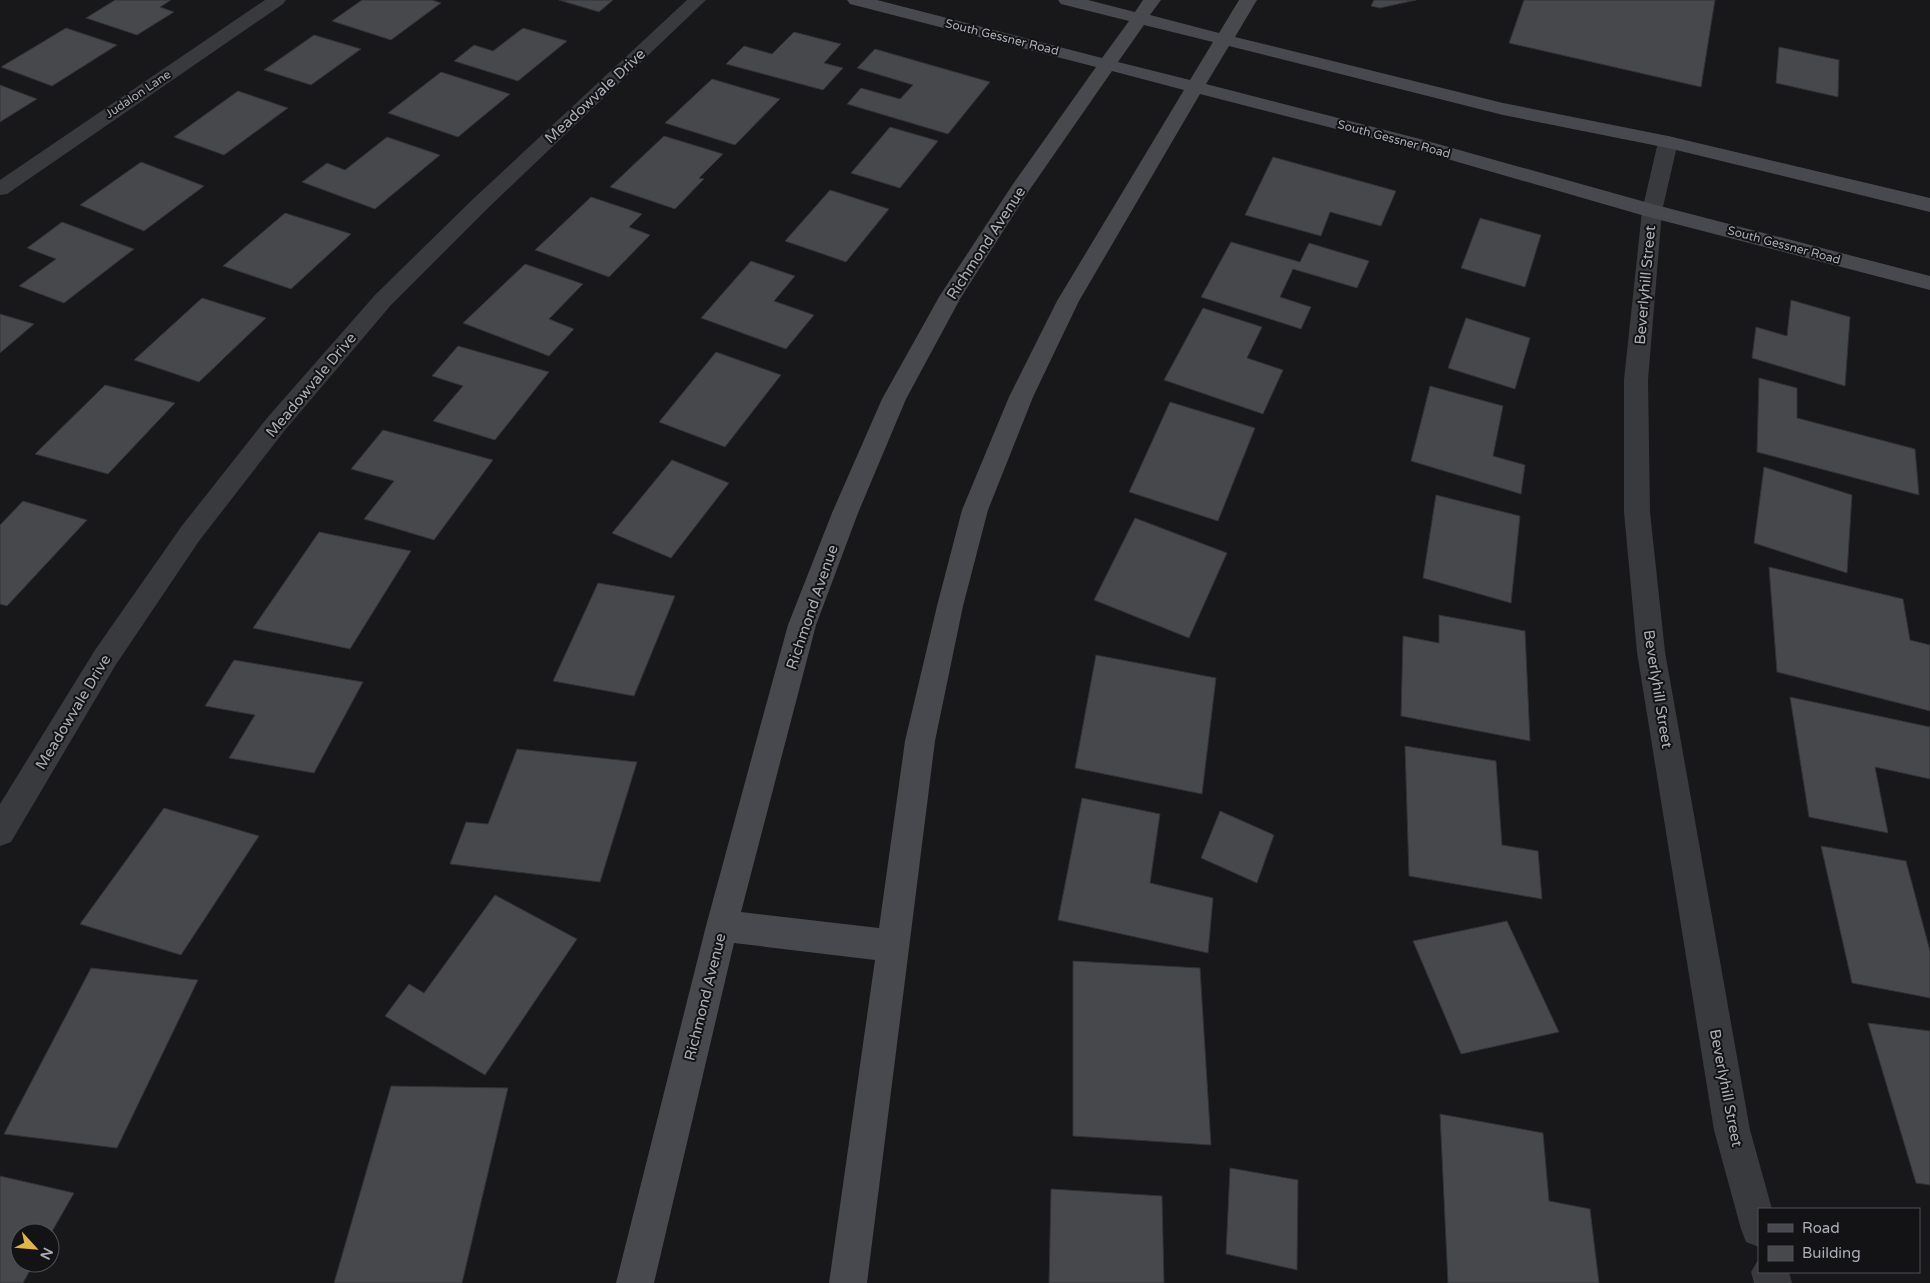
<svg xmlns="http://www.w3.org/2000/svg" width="1930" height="1283" font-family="'Varela Round',sans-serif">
	<rect width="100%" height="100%" fill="#18181a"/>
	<path fill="#47484c" stroke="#323236" d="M115 0H171L160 7 174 12 137 35 86 18Z
		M362 0H432L441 3 391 40 332 21Z
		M559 0H613L599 12Z
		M1374 0H1416L1380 8 1371 6Z
		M1524 0H1715L1701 87 1509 43Z
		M66 28 117 45 52 86 1 67Z
		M523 28 567 41 518 81 454 61 474 45 493 51Z
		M794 32 841 44 824 63 843 68 823 90 726 64 744 46 772 54Z
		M314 35 361 49 311 85 264 70Z
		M1779 47 1839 60 1838 97 1776 83Z
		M875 49 990 82 948 134 847 104 861 88 900 99 913 85 857 68Z
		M441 72 510 94 458 137 388 113Z
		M712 79 780 99 735 145 665 123Z
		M0 85 37 99 0 122Z
		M238 91 288 108 224 155 174 137Z
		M890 127 938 141 900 188 851 173Z
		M664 136 723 154 699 178 704 179 675 209 610 187Z
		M387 137 440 155 375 209 302 182 327 163 345 170Z
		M1273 157 1396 191 1381 226 1330 212 1321 236 1245 215Z
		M141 162 204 186 144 231 80 205Z
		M830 190 889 209 846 262 785 241Z
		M591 197 642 214 629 227 650 235 609 277 535 250Z
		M285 213 351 234 291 289 223 266Z
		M1480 218 1541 235 1525 287 1461 268Z
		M62 222 134 249 64 303 19 286 56 259 27 248Z
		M1231 242 1300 262 1309 243 1369 261 1357 288 1293 269 1280 297 1311 307 1301 329 1201 297Z
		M751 261 795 276 774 301 814 315 786 349 701 318Z
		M525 264 583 284 549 319 574 329 549 356 463 323Z
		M202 298 266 318 199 382 134 360Z
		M1791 300 1850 317 1845 386 1752 358 1756 327 1787 336Z
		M1203 308 1262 327 1247 358 1283 370 1263 414 1164 380Z
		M0 314 34 324 0 353Z
		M1466 318 1530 338 1515 389 1448 368Z
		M458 346 549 372 495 440 433 421 463 386 432 376Z
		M716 352 781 375 725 447 659 422Z
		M1759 378 1797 388V418L1915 449 1919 495 1757 452Z
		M105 385 175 403 108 474 35 454Z
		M1430 386 1503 406 1493 456 1525 465 1521 494 1411 461Z
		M1170 402 1255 428 1218 521 1129 492Z
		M383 430 493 460 434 540 364 519 394 481 351 469Z
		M672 460 729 483 671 558 612 533Z
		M1764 467 1852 495 1847 573 1754 543Z
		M1436 495 1520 516 1511 603 1423 578Z
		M23 501 87 520 7 606 0 604V525Z
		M1135 518 1227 553 1189 638 1094 600Z
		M319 532 411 551 350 649 253 628Z
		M1769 567 1903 599 1910 640 1930 645V711L1777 672Z
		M598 583 675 596 634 696 553 681Z
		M1439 615 1525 631 1530 741 1401 716 1403 636 1439 643Z
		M1096 655 1216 678 1202 794 1075 768Z
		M234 660 363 682 314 773 229 758 255 715 205 706Z
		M1790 697 1930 727V779L1875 767 1888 833 1809 817Z
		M1405 746 1496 761 1502 845 1538 851 1542 899 1409 876Z
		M517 749 637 762 600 882 450 864 466 822 488 824Z
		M1082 798 1160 814 1150 883 1213 898 1208 953 1058 920Z
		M164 808 259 836 181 955 80 924Z
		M1220 811 1274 835 1257 883 1201 858Z
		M1821 846 1906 861 1930 951V998L1852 983Z
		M495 895 577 939 485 1075 385 1016 409 984 424 993Z
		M1507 921 1559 1032 1461 1054 1413 941Z
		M1073 961 1200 968 1211 1145 1073 1136Z
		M91 968 198 980 117 1148 4 1134Z
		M1868 1023 1930 1031V1185L1916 1183Z
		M391 1086 508 1088 462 1283H334Z
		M1440 1114 1543 1133 1549 1201 1590 1209 1599 1283H1448Z
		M1230 1168 1298 1180 1297 1270 1226 1254Z
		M0 1176 74 1193 50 1235V1233H20V1263H34L23 1283H0Z
		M1051 1189 1162 1196 1164 1283H1049Z"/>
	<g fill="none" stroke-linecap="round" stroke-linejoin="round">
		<path fill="#393a3e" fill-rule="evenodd" d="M265 0H286L283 4 7 194 0 195V180Z
			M687 0H706L486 210 391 305 285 430 199 541 115 666 11 842 0 846V804L95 650 181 527 267 418 375 295 472 200Z
			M1668 136 1675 138 1678 142 1662 211 1648 380 1650 512 1665 652 1750 1130 1772 1209H1759V1247L1746 1242 1741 1229 1714 1130 1637 652 1624 512V380L1642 211 1658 142 1661 138Z
			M1759 1258V1272H1789L1792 1283H1754L1751 1272Z"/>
		<path fill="#48494e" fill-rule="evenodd" d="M847 0H877L1102 58 1129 21 1061 4 1058 0H1088L1135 12 1143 0H1161L1150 15 1219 33 1239 0H1257L1235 37 1503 103 1668 136 1930 198V212L1668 148 1503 115 1229 46 1206 84 1420 139 1656 205 1930 276V290L1645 216 1406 147 1200 94 1079 301 1033 397 988 510 963 606 935 741 867 1283H829L875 960 734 943 654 1283H616L706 926 760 727 788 625 832 513 882 399 939 297 1013 184 1096 67 850 4ZM1144 25 1213 42 1190 80 1118 62ZM1112 71 1184 90 1057 301 1009 397 962 510 937 606 905 741 879 928 741 912 816 625 858 513 906 399 960 299 1028 192Z"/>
	</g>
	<g text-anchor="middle" stroke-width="4" stroke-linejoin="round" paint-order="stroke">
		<g font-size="12" fill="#acafb8" stroke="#131315">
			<text transform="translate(1002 37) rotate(14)" y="4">South Gessner Road</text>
			<text transform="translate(138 94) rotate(-34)" y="4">Judalon Lane</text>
			<text transform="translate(1394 139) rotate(15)" y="4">South Gessner Road</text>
			<text transform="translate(1784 245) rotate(15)" y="4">South Gessner Road</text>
		</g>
		<g font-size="15" fill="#acafb8" stroke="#131315">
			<text transform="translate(595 96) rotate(-43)" y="5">Meadowvale Drive</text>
			<text transform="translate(986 243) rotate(-57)" y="5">Richmond Avenue</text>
			<text transform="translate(1645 285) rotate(-85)" y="5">Beverlyhill Street</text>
			<text transform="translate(311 385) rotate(-50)" y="5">Meadowvale Drive</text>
			<text transform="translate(812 607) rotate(-71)" y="5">Richmond Avenue</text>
			<text transform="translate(1658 689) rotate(81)" y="5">Beverlyhill Street</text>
			<text transform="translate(73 712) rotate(-59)" y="5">Meadowvale Drive</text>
			<text transform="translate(705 997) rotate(-76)" y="5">Richmond Avenue</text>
			<text transform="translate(1726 1088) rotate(79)" y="5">Beverlyhill Street</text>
		</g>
	</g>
	<rect x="1758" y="1208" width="162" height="65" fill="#131315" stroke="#505156"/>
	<rect x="1768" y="1224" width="25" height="8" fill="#48494e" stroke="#505156"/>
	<text x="1802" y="1233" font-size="15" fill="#acafb8">Road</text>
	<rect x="1768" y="1246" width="25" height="15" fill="#47484c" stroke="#505156"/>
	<text x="1802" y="1258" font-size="15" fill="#acafb8">Building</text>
	<g transform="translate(35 1248) rotate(116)"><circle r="24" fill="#131315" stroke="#505156"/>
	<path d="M0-4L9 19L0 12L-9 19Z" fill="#e0b549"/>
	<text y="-8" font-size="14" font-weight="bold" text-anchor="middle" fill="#acafb8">N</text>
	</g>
</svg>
